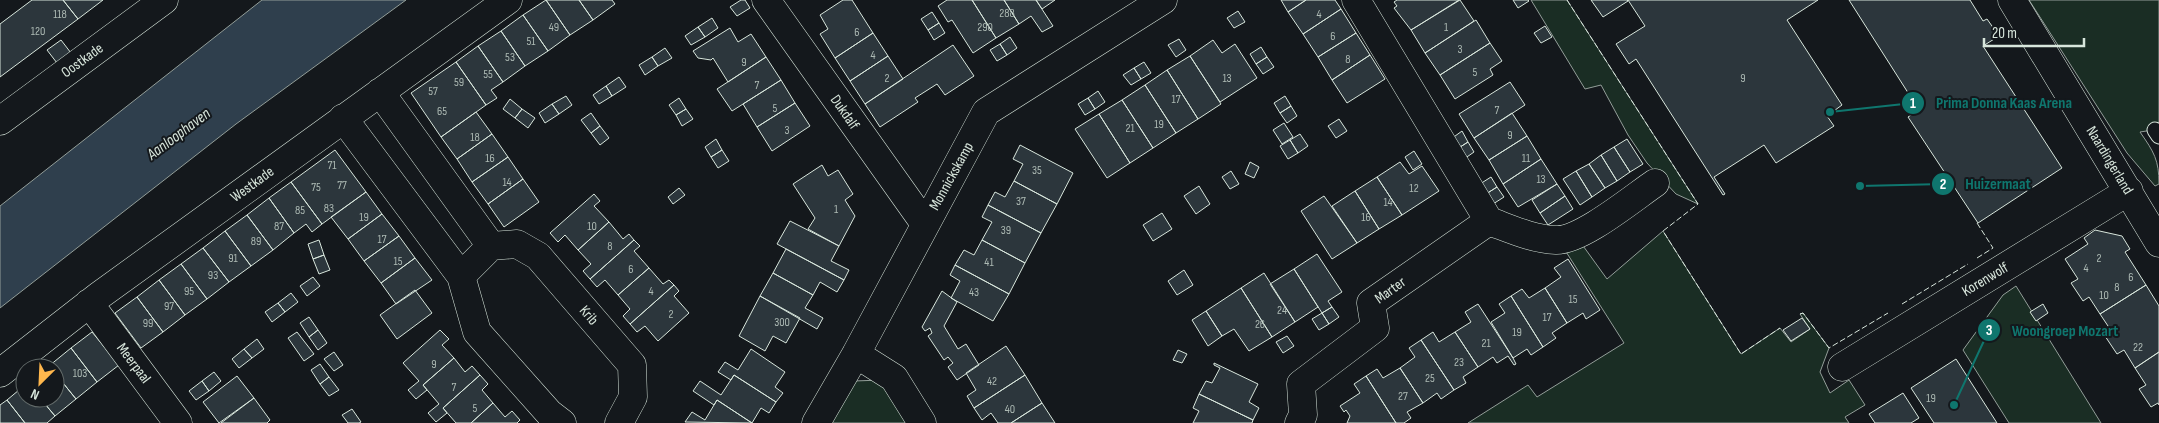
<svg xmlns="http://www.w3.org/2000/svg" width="2159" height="423" font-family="'Sofia Sans Condensed',sans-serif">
	<rect width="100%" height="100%" fill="#14181c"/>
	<path fill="#1a2d24" stroke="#939e99" d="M1531 0H1567L1698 204 1676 194 1647 163 1628 135 1601 85 1585 89Z
		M2029 0H2159V129L2140 132C2154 152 2159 160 2159 184L2155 186 2127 153Z
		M1663 231 1741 354 1780 328 1791 342 1810 329 1800 314 1803 313 1829 348 1820 372 1830 393 1849 380 1865 405 1845 417 1849 423H1468L1528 385 1537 397 1624 343 1563 247 1581 243 1607 279Z
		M2016 286 2101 423H2009L1963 350 2003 295Z
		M882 380 909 423H826L854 381Z"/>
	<path fill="#2f3f4d" stroke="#939e99" d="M262 0H406L236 124 0 308V206Z"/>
	<path fill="#2c363c" stroke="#d8e6dc" d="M32 0H63L78 19 0 77V24Z
		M63 0H103L78 19Z
		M546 0H579L593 20 570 35Z
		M546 0 570 35 548 51 523 15Z
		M579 0H612L615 4 593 20Z
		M741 0H745L750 8 737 16 730 7Z
		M843 0H852L873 33 835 58 820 34 828 29 820 15Z
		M947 0H972L996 38 973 53 952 20 948 22 938 6Z
		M972 0H1004L1019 24 996 38Z
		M1004 0H1036L1053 26 1042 32 1031 16 1019 24Z
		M1036 0H1055L1042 9Z
		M1281 0H1306L1288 12Z
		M1306 0H1335L1341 9 1303 34 1288 12Z
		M1397 0H1459L1411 30 1394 8 1397 6 1394 2Z
		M1460 0 1474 21 1425 53 1411 30Z
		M1513 0H1528L1529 1 1518 8Z
		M1591 0H1627L1628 1 1603 17Z
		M1628 0H1818L1787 20 1842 105 1827 116 1834 126 1776 163 1764 145 1714 177 1725 194 1723 195 1636 59 1629 64 1616 44 1645 26Z
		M1849 0H1970L1983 21 1987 19 1999 36 1983 46 2062 168 1978 223 1908 117 1919 110Z
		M1341 9 1356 33 1318 57 1303 34Z
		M1238 11 1245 22 1234 28 1227 18Z
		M932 12 939 23 928 30 921 19Z
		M523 15 548 51 525 66 501 31Z
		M712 18 718 28 705 37 698 27Z
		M1476 20 1490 43 1440 75 1425 53Z
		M939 23 945 33 934 40 928 30Z
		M1545 26 1552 37 1541 43 1534 33Z
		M698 27 705 37 691 45 685 36Z
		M730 28 738 42 751 34 766 57 728 82 713 58 711 60 698 58 693 51Z
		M501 31 525 66 503 82 478 46Z
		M873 33 888 56 850 81 835 58Z
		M1356 33 1370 55 1332 80 1318 57Z
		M1010 37 1017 48 1007 55 1000 44Z
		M1179 39 1186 50 1176 57 1168 45Z
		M61 40 71 53 57 63 47 50Z
		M1213 40 1222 53 1235 44 1257 78 1220 102 1190 56Z
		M1490 43 1502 61 1490 69 1493 75 1455 99 1440 75Z
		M1000 44 1007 55 997 61 990 50Z
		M953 45 974 76 945 95 937 84 915 98 918 102 880 127 865 104Z
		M478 46 503 82 491 90 497 98 486 105 456 62Z
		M1261 47 1267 57 1256 64 1250 54Z
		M665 48 672 58 658 66 652 57Z
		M1370 55 1385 79 1347 103 1332 80Z
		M888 56 903 79 865 104 850 81Z
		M1190 56 1221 104 1198 119 1167 70Z
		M652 57 658 66 645 75 639 65Z
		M766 57 781 80 732 111 717 89Z
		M1267 57 1274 67 1263 74 1256 64Z
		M456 62 486 105 441 137 411 93Z
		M1144 62 1151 73 1141 79 1134 68Z
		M1134 68 1141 79 1131 85 1123 75Z
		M1167 70 1198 119 1176 133 1145 85Z
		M619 77 626 87 612 96 606 86Z
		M781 80 795 103 757 127 743 104Z
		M1510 82 1525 105 1474 138 1459 114Z
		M1145 85 1176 133 1153 148 1122 100Z
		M606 86 612 96 599 104 593 95Z
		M1098 91 1105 102 1095 109 1088 98Z
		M566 96 572 105 559 114 552 104Z
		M1285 96 1291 106 1280 113 1274 103Z
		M679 98 686 109 676 115 669 105Z
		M1088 98 1095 109 1085 115 1078 104Z
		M510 99 522 109 515 118 503 109Z
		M1122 100 1153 148 1130 163 1099 114Z
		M795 103 810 126 772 151 757 127Z
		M552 104 559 114 545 123 539 113Z
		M1291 106 1297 116 1287 123 1280 113Z
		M522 109 535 118 528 128 515 118Z
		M686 109 693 119 682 126 676 115Z
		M476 112 492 134 457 159 441 137Z
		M591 113 600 126 591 133 581 120Z
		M1512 113 1527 136 1489 160 1474 138Z
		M1099 114 1130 163 1107 178 1075 129Z
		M1339 119 1347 131 1336 138 1328 126Z
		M1284 123 1293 137 1282 144 1273 130Z
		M600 126 609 138 600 145 591 133Z
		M1462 131 1468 142 1457 149 1451 139Z
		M492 134 508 157 472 182 457 159Z
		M1300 134 1308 146 1298 153 1290 140Z
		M1527 136 1541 159 1503 184 1489 160Z
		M716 139 722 150 711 157 705 147Z
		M1627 139 1643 164 1630 172 1614 147Z
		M1290 140 1298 153 1288 159 1280 146Z
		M1468 142 1474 152 1464 159 1457 149Z
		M1020 145 1073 173 1057 204 1014 181 1023 164 1013 159Z
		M1614 147 1630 172 1617 181 1601 155Z
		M335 150 366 192 322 224 291 182Z
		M722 150 729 161 718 168 711 157Z
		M1414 151 1422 164 1413 170 1405 157Z
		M1601 155 1617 181 1605 188 1589 164Z
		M508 157 523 179 488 204 472 182Z
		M1541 159 1557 184 1518 207 1503 184Z
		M1250 162 1259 167 1254 178 1245 174Z
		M1400 162 1409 174 1422 166 1439 191 1402 215 1377 177Z
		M1589 164 1605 188 1592 197 1576 171Z
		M822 165 828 176 838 170 853 194 845 200 855 216 839 246 808 229 815 218 793 184Z
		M1231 171 1239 184 1230 189 1222 177Z
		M1576 171 1592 197 1580 205 1563 179Z
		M1377 177 1402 215 1379 229 1355 191Z
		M1491 177 1497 187 1486 194 1480 184Z
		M523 179 539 202 504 227 488 204Z
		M1014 181 1057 204 1041 233 988 205 995 192 1005 197Z
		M291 182 322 224 312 232 306 224 294 233 269 198Z
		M1557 184 1565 196 1540 213 1532 200Z
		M1199 186 1210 204 1196 214 1184 196Z
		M1497 187 1504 197 1493 204 1486 194Z
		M679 188 685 195 673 204 668 197Z
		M1355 191 1379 229 1357 243 1332 206Z
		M366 192 382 214 348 239 331 217Z
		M594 194 600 201 594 206 609 222 578 250 565 235 558 242 550 233Z
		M1324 196 1357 243 1332 259 1301 211Z
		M1565 196 1573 209 1548 225 1540 213Z
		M269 198 294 233 273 250 247 215Z
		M988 205 1041 233 1025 263 982 240 992 222 982 217Z
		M1162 213 1172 229 1153 241 1143 225Z
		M382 214 399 236 364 261 348 239Z
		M247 215 273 250 251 266 225 231Z
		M790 221 839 246 831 261 849 270 844 280 777 244Z
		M609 222 623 239 629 234 634 240 590 279 583 271 591 264 578 250Z
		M2095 230 2122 236 2130 249 2125 252 2146 285 2100 314 2089 297 2083 301 2071 283 2078 279 2065 259 2088 244 2084 238Z
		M225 231 251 266 229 282 203 248Z
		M399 236 415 258 381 283 364 261Z
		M319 240 324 255 313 259 308 244Z
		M634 240 640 246 634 251 649 268 618 295 605 280 597 287 590 279Z
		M982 240 1025 263 1009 294 955 265 964 250 974 255Z
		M203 248 229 282 207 299 181 264Z
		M786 249 844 280 837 292 820 282 813 295 773 273Z
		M1317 254 1342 292 1328 301 1332 307 1322 313 1294 269Z
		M324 255 330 270 319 274 313 259Z
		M415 258 432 280 396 304 381 283Z
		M1568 259 1600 310 1586 319 1583 313 1567 323 1545 288 1561 277 1554 268Z
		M181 264 207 299 185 315 159 280Z
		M955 265 1009 294 993 321 951 298 960 281 950 275Z
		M649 268 663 284 669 280 674 285 630 324 623 316 630 309 618 295Z
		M1294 269 1318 307 1295 322 1270 284Z
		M1184 270 1193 285 1177 295 1168 281Z
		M773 273 813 295 805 308 823 318 817 329 760 296Z
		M1264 273 1295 322 1272 337 1241 288Z
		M313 277 320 286 307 296 300 286Z
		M159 280 185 315 163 332 137 297Z
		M674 285 679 291 674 296 689 313 658 341 645 326 637 332 630 324Z
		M2146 285 2159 306V352L2135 368 2124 350 2117 354 2105 336 2112 332 2100 314Z
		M1241 288 1272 337 1249 351 1234 329 1222 336 1206 311Z
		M1545 288 1567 323 1552 333 1556 338 1543 347 1511 296 1522 289 1529 298Z
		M415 290 432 313 397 339 380 315Z
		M942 291 957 302 944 326 958 349 966 344 979 365 957 380 948 367 953 363 948 357 944 360 928 336 932 333 930 328 925 331 922 327Z
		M291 293 298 302 285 312 278 303Z
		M760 296 800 318 786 343 773 336 765 351 739 336Z
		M1511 296 1543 347 1531 355 1527 349 1513 358 1491 322 1505 313 1499 304Z
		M137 297 163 332 141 348 115 313Z
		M278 303 285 312 272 322 265 312Z
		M1478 304 1513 358 1516 364 1514 365 1508 356 1497 363 1493 357 1478 367 1455 332 1471 322 1465 312Z
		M2043 304 2048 313 2036 321 2030 312Z
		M1332 307 1339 317 1329 324 1322 313Z
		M1206 311 1222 336 1208 346 1192 320Z
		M1322 313 1329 324 1319 330 1312 319Z
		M309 317 318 330 309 337 300 323Z
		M1802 318 1810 329 1791 341 1783 330Z
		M318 330 327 343 318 350 309 337Z
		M440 330 449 339 442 345 454 358 423 385 427 390 416 399 408 390 419 381 403 363Z
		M92 332 119 365 97 382 71 348Z
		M297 332 314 354 304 361 288 338Z
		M1433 332 1439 342 1455 332 1478 367 1463 377 1466 383 1454 390 1421 340Z
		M1287 336 1294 346 1283 353 1276 342Z
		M257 339 264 349 252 358 244 349Z
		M1421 340 1454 390 1441 399 1437 393 1423 403 1400 368 1415 357 1409 348Z
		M1006 346 1025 375 974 408 967 396 976 390 966 373Z
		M71 348 97 382 76 399 55 373V368L49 366Z
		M244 349 252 358 239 368 232 359Z
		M751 349 785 372 775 387 783 393 776 402 734 375 731 380 718 372 725 362 738 370Z
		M1178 350 1187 354 1182 363 1173 360Z
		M334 352 343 365 334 371 324 359Z
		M2159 352V405L2158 403 2151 407 2139 389 2146 385 2135 368Z
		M454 358 465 372 472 366 480 375 443 408 447 413 436 422 428 413 439 404 423 385Z
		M1956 359 1997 423H1934L1911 388Z
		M1214 363 1258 384 1249 402 1259 408 1253 420 1199 394 1206 381 1212 383 1220 368 1214 365Z
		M320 364 329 377 320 384 311 370Z
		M1400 368 1423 403 1407 412 1411 418 1404 423H1396L1366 376 1377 369 1383 378Z
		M214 372 221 381 209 391 202 381Z
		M55 373 76 399 55 416 40 398H55Z
		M480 375 488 384 482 390 493 403 471 423H456L443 408Z
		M734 375 776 402 769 413 761 408 752 423 717 400 714 405 693 391 700 381 721 395Z
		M1025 375 1042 403 1011 423H998L991 413 982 420 974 408Z
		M237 376 254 398 219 423 203 402Z
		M1366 376 1396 423H1347L1350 416 1346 410 1344 412 1340 406 1360 393 1354 384Z
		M329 377 339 390 329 396 320 384Z
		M202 381 209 391 196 400 189 391Z
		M25 385V398H40L55 416 47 423H25L7 400Z
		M1903 393 1919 418 1911 423H1875L1869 414Z
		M1199 394 1253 420 1252 423H1193L1199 411 1193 408Z
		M254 398 270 420 267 423H221Z
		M7 400 25 423H0V405Z
		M717 400 752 423H751L685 422 692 412 705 420Z
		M493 403 505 417 512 411 520 420 517 423H471Z
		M1042 403 1055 423H1011Z
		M352 409 361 422 359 423H348L342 415Z"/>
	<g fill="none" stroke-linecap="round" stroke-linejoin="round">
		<defs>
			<path id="service" d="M2155 130 2159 136"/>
			<path id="minor" d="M766 0 925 224
				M1356 0 1489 221
				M2012 0 2159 243
				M380 92 491 246
				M343 118 461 276 477 332 549 413 562 423
				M0 121 164 0
				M461 276 491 246 517 244 538 256 632 365 633 397 619 423
				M89 303 178 423
				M856 354 894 378 922 423
				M1842 367 2129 191
				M0 373 100 295 508 0
				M816 423 856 354 986 112 1163 0
				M1299 423 1303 415 1301 384 1375 328 1371 303 1489 221C1511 229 1532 239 1556 240 1581 241 1633 198 1655 183"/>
		</defs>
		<use href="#service" stroke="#d8e6dc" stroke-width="17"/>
		<use href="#minor" stroke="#d8e6dc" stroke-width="29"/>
		<use href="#service" stroke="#14181c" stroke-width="15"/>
		<use href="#minor" stroke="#14181c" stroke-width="28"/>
		<path stroke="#d8e6dc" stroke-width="1" stroke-dasharray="6 2.5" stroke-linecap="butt" d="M1567 0 1698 204 1663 231 1741 354 1780 328
			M1977 223 1993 248 1977 258
			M1902 304 1968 264
			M1800 314 1803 313 1829 348 1888 313"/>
	</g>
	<g text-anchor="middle" stroke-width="4" stroke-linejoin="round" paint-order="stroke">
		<g font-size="12" fill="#adbab4">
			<text x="1007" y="17">288</text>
			<text x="60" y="18">118</text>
			<text x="1319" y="18">4</text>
			<text x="554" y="31">49</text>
			<text x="985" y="31">290</text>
			<text x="1446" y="31">1</text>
			<text x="38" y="35">120</text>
			<text x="857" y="36">6</text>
			<text x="1333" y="40">6</text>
			<text x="531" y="45">51</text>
			<text x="1460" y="53">3</text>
			<text x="873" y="59">4</text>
			<text x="510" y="61">53</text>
			<text x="1348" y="63">8</text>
			<text x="744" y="66">9</text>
			<text x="1475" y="76">5</text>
			<text x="488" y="78">55</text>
			<text x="887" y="82">2</text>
			<text x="1227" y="82">13</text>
			<text x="1743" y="82">9</text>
			<text x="459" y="86">59</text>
			<text x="757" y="89">7</text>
			<text x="433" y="95">57</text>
			<text x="1176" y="103">17</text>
			<text x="775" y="112">5</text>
			<text x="1497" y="114">7</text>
			<text x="442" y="115">65</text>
			<text x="1159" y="128">19</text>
			<text x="1130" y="132">21</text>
			<text x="787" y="134">3</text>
			<text x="1510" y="139">9</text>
			<text x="475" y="141">18</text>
			<text x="490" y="162">16</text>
			<text x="1526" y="162">11</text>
			<text x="332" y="169">71</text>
			<text x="1037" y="174">35</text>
			<text x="1541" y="183">13</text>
			<text x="507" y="186">14</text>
			<text x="342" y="189">77</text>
			<text x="316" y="191">75</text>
			<text x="1414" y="192">12</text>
			<text x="1021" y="205">37</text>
			<text x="1388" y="206">14</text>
			<text x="329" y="212">83</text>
			<text x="836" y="213">1</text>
			<text x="300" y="214">85</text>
			<text x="364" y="221">19</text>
			<text x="1366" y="221">16</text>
			<text x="279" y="230">87</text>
			<text x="592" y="230">10</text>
			<text x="1006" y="234">39</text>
			<text x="382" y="243">17</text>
			<text x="256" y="245">89</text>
			<text x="610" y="250">8</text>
			<text x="233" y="262">91</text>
			<text x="2099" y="262">2</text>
			<text x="398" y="265">15</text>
			<text x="989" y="266">41</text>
			<text x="2086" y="272">4</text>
			<text x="631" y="273">6</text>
			<text x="213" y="279">93</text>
			<text x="2131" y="281">6</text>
			<text x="2117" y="291">8</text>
			<text x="189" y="295">95</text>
			<text x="651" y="295">4</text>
			<text x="974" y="296">43</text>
			<text x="2104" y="299">10</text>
			<text x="1573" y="303">15</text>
			<text x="169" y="310">97</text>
			<text x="1282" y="314">24</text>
			<text x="671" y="318">2</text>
			<text x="1547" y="321">17</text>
			<text x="782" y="326">300</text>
			<text x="148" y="327">99</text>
			<text x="1260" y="328">26</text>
			<text x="1517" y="336">19</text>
			<text x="1486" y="347">21</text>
			<text x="2138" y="351">22</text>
			<text x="1459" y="366">23</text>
			<text x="434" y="368">9</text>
			<text x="80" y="377">103</text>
			<text x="1430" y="382">25</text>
			<text x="992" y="385">42</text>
			<text x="454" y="391">7</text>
			<text x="1403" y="400">27</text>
			<text x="1931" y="402">19</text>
			<text x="475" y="412">5</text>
			<text x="1010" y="413">40</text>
		</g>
		<g font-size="15" fill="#d8e6dc" stroke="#14181c">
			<text transform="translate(82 60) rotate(-36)" y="5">Oostkade</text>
			<text transform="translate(845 112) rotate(55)" y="5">Dukdalf</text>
			<text transform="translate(2110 160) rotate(59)" y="5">Naardingerland</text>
			<text transform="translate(951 176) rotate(-61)" y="5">Monnickskamp</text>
			<text transform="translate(252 184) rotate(-36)" y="5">Westkade</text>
			<text transform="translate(1985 279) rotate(-31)" y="5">Korenwolf</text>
			<text transform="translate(1390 290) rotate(-36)" y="5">Marter</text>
			<text transform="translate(589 315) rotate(49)" y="5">Krib</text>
			<text transform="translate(134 363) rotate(53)" y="5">Meerpaal</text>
		</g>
		<g font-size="16" font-style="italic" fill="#d8e6dc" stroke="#14181c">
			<text transform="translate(178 133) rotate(-37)" y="6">Aanloophaven</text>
		</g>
	</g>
	<path fill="none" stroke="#0f766e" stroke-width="2" d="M1830 112L1913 103M1860 186L1943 184M1954 405L1989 330"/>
	<g fill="#0f766e" stroke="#14181c" stroke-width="2">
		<circle cx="1830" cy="112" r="5"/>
		<circle cx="1860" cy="186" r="5"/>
		<circle cx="1954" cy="405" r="5"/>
		<circle cx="1913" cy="103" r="12"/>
		<circle cx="1943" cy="184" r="12"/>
		<circle cx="1989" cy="330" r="12"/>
	</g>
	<g font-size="15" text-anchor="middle" font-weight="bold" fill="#fff">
		<text x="1913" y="108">1</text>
		<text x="1943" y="189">2</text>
		<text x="1989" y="335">3</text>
	</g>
	<g font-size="16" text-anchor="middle" font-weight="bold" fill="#0f766e" stroke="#14181c" stroke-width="4" stroke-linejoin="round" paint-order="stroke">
		<text x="2004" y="108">Prima Donna Kaas Arena</text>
		<text x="1998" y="189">Huizermaat</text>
		<text x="2065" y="336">Woongroep Mozart</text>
	</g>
	<g transform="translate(40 383) rotate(204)"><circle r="24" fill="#14181c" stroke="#626a69"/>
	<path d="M0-4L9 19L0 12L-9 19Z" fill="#ffb74d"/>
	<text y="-8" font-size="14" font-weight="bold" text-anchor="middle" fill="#d8e6dc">N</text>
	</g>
	<path d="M1984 38v8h100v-8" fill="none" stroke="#d8e6dc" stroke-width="2.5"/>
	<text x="1992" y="38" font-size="15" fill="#d8e6dc" stroke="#14181c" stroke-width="4" paint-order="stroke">20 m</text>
</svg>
